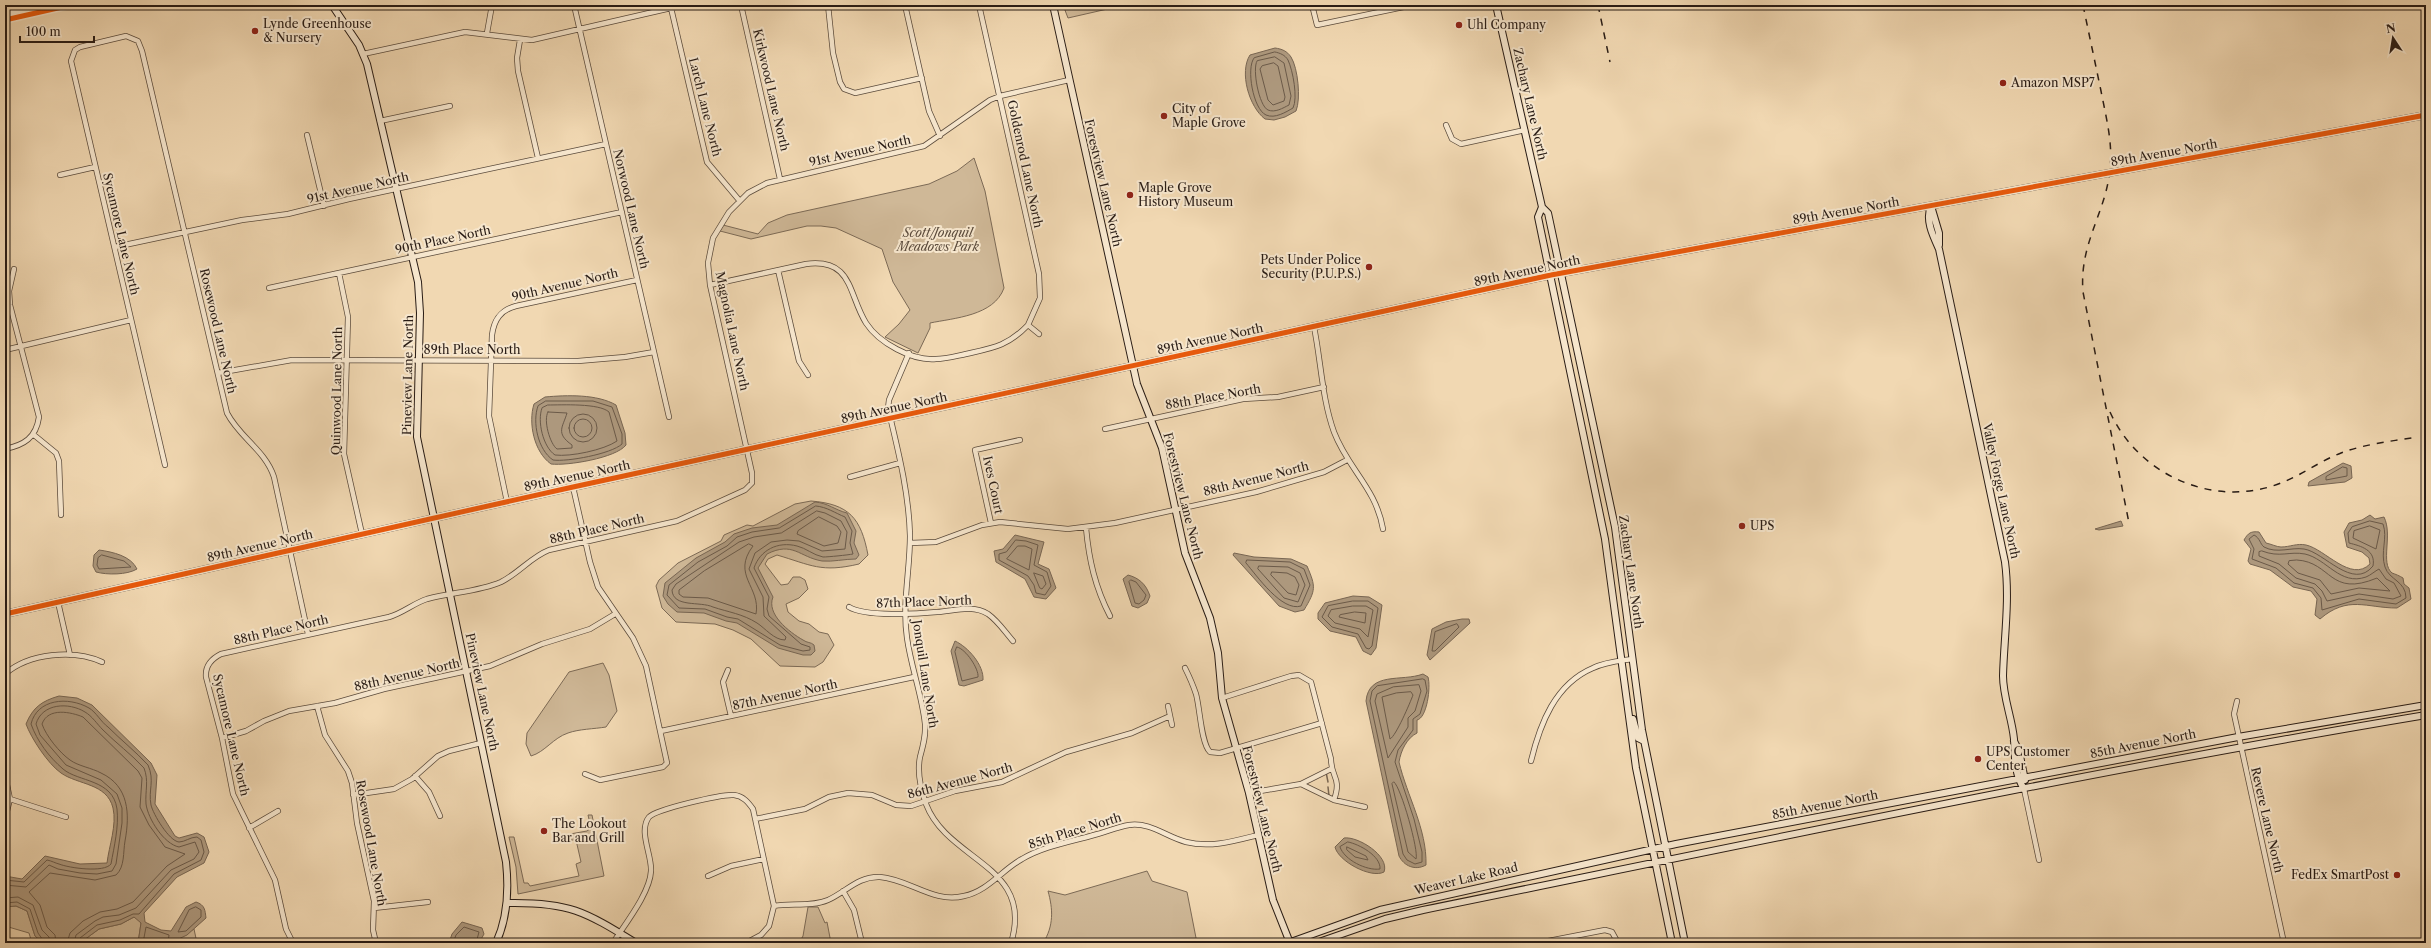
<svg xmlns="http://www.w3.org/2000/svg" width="2431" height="948" font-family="'Libre Caslon Text',serif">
	<rect width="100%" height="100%" fill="#f1d8b2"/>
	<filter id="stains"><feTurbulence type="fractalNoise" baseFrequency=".005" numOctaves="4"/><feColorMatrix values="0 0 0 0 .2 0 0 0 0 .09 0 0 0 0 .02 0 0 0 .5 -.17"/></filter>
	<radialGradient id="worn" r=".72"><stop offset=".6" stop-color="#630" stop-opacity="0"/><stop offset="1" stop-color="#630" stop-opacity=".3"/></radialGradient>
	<path fill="#cfb897" stroke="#7c6a56" d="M1063 5H1125L1068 18Z
		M974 158 985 191 1004 288C994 316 954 318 930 323V328L918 353 885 337 899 324 910 310 893 282 882 249 836 228 821 226H807L751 239 720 231 723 225 758 234 768 223 787 215 929 184 957 171Z
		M811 501C849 504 861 518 868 555L859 564C821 573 811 565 777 555L768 559 765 564 781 585 788 584 793 577H800L805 580 808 589 799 598 786 604 788 612 799 621 809 624 819 632 828 634 834 645 823 662 815 667 780 666 751 639 733 630 715 624 676 622 662 608 656 586 659 580 678 563 721 541 724 535 747 525 753 526 795 504Z
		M603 663 609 675 617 711 606 727C594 729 579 729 568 733 553 738 545 752 531 756L526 744 527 733 569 672Z
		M588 815H592L604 876 518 894 516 867 509 837H514L524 883H528L530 886 579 876 576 864 581 862 576 840H571L570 834 587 831 591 828Z
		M1147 871 1152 881 1187 892 1197 943H1043C1054 926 1053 909 1048 891L1065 895Z
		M16 906 27 911 35 936 43 943H32L29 933 5 926V907Z
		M808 907H818L825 923 827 922 831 943H799L803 936Z
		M134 917 138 919 141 923 138 943H80L99 929 121 924Z
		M194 929 197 943H170Z"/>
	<path fill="#ad987d" stroke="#786653" d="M1275 48C1282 49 1287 51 1291 57 1298 68 1301 99 1296 111L1285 117 1274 120 1265 119C1249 107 1239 72 1250 55Z
		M545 397C567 395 597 394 616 405L625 433 626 445C616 458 567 466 551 464 534 452 528 423 534 404Z
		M2343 463 2351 466 2352 478 2345 482 2308 486 2309 482Z
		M815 502C828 503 835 510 847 513L856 531 854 543 859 555 856 559C844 559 833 562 822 561 799 557 793 541 767 554L758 568 773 597C766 614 789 632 803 640 807 643 811 642 814 645L815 651 811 655H803L778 648 737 623 726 621 704 613 677 612 668 604 663 596 665 583 696 558 725 542 734 534 752 528 777 525Z
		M2370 515 2375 519 2384 517C2393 535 2380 563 2392 573 2395 574 2400 576 2403 578L2404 584 2409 588 2411 599 2397 608C2366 608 2348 595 2320 619L2315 615 2317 599 2311 591 2293 587 2270 570 2250 564 2248 561 2251 549 2244 540C2248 533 2251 531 2259 532L2266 543C2271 544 2277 547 2281 547 2290 547 2297 543 2306 545 2325 549 2351 583 2370 564L2369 558 2362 552 2347 547 2344 532 2349 523 2362 520Z
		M2121 521 2123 526 2099 530 2095 529Z
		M1015 535 1044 542 1038 564 1049 569 1056 588 1046 599 1034 597 1025 579 996 562 994 551 1003 549Z
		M99 550C113 552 131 556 137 569 127 575 107 575 96 572L93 566 94 555Z
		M1234 553 1254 557 1291 559 1307 566C1316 587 1316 590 1304 610L1295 612 1279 606 1233 555Z
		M1128 575C1139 578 1146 584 1150 596L1147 603 1138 608 1132 606 1123 579Z
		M1353 596 1369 597 1382 605 1376 648 1371 655 1363 651 1356 637 1330 631 1318 619V613L1325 603Z
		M1462 619H1469L1470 623 1430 660 1427 655 1432 629 1446 622Z
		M955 641C968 647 984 665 983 680L964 686 959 685 951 651Z
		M1423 674 1428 677C1431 687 1427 718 1417 720V733C1407 738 1401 750 1399 762 1407 796 1427 829 1426 865 1415 871 1404 866 1399 856L1366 701C1369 671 1402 682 1423 674Z
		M59 696 77 698 92 705 151 763 157 775 155 804 175 836 179 838 197 833 204 837 209 852 204 863 177 877 144 913 145 922 161 930 171 931 186 907 196 902C205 905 205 910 206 918L187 935 170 943H138L141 923 134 917 121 924 99 929 80 943H43L35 936 27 911 16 906 5 907V876L22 879 45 856 80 864 107 863C109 846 117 825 113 808 107 783 78 785 61 773 48 764 31 738 26 724 33 707 42 701 59 696Z
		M1344 838C1358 836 1390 856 1384 872 1371 879 1338 861 1335 847Z
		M462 922 482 928 484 934 479 943H449L452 934Z"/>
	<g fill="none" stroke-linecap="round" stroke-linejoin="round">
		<path stroke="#6b5a49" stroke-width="1" d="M1275 52C1280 53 1285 55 1288 60 1293 71 1298 98 1293 108 1286 112 1275 119 1266 115 1253 109 1246 68 1254 58Z
			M1275 57 1284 63 1291 96 1289 105C1283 108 1275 113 1268 110 1259 106 1252 69 1257 61Z
			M1274 63 1278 66 1285 97 1284 101 1273 105 1268 100 1260 69 1262 66Z
			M546 401H593L612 407 622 434V444C611 454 567 462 553 460 538 450 532 422 538 406Z
			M548 405C562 405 599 403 609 412L617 441C604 450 570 457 555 455 543 447 537 421 542 408Z
			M548 412 567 413C563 427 555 433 572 445V448L557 449C550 444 543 420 548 412Z
			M569 428a14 14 0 1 1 28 0a14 14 0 1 1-28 0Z
			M574 428a9 9 0 1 1 18 0a9 9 0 1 1-18 0Z
			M2343 467 2347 468V476L2326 480V477Z
			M816 506C827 507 835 513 845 517L852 531 850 543 853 554C848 555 828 557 823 557 813 555 806 548 797 546 778 541 760 550 754 568L769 597 767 609 769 616 801 644 810 647V650L803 651 780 645 738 619 727 617 705 609 679 608 667 595 669 585 698 562 727 546 737 537 752 532 779 528Z
			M817 511 825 513 841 521 847 532 845 549 822 551 799 541 787 540 771 542 755 553 749 569 763 597 764 616 786 637 785 640C774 640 765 628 757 623 743 614 728 612 713 607 700 601 673 608 672 590L676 584 739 542 754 537 781 533Z
			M819 517 837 526 841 532 838 543 824 546 797 534 798 531Z
			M2370 521 2383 524C2388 538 2380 552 2385 567 2389 580 2406 581 2406 598L2396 604 2359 599 2322 610 2321 598 2313 588 2294 583 2276 568 2252 559 2254 549 2249 539 2254 535C2260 538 2260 544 2264 547 2277 554 2291 547 2304 549 2324 552 2353 591 2373 566 2376 550 2361 546 2349 543L2348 533 2352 527Z
			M2370 526 2380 530 2376 549 2353 538 2354 531Z
			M1016 540 1026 541 1038 545 1034 565 1047 572 1051 586 1045 595 1036 593 1034 585 1028 576 999 560V554L1006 552Z
			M749 544 753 546C731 575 761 587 756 614L708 598 683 597 679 594V590L704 571Z
			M1018 546H1025L1032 549 1029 570 1007 559Z
			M2262 551C2280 558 2289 551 2305 554 2327 559 2340 586 2366 577 2371 575 2375 571 2379 569L2386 579 2394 583 2401 596 2393 599 2359 594 2327 601 2322 591 2315 584 2296 578 2279 564 2259 556V552Z
			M102 555 124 561 131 567 99 569 97 565 98 558Z
			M1247 560 1290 562 1304 569 1310 585 1301 606C1282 612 1257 576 1246 563Z
			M2297 560C2332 562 2329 598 2377 578L2390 591 2359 588 2331 594 2320 580 2298 573 2288 564 2289 561Z
			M1259 566 1288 567 1300 573 1305 585 1298 602 1284 598 1258 569Z
			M1272 572 1287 573 1295 577 1299 585 1296 595 1288 593 1271 575Z
			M1034 573 1043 576 1046 584 1042 589 1040 588Z
			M1131 580 1136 582 1146 595 1144 600 1139 604 1135 603 1129 582Z
			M1353 601H1368L1378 608 1372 646 1369 649 1366 648 1358 634 1332 627 1322 617 1328 606Z
			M1353 606H1366L1373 610 1368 637 1360 629 1335 623 1328 616 1331 610Z
			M1355 612 1366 613 1365 623 1339 617 1340 615Z
			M1457 624 1459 627 1435 651H1432L1435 632Z
			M957 647C966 649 979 669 978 677L962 681 955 652Z
			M1423 679 1425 680 1427 691 1420 714 1413 719V730L1398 750 1395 762 1414 819 1422 852V862L1415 864 1407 860 1403 854 1370 701 1372 691 1377 686Z
			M1419 685 1421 691 1415 711 1408 718V727L1388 758 1375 701 1377 694 1393 687Z
			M1411 692 1413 695C1410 703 1396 736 1390 739L1382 697 1396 693Z
			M1394 782C1401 787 1419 851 1416 859L1408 852 1392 784Z
			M1348 842C1359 844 1381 856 1380 869 1367 871 1344 860 1340 847Z
			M1347 847 1366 856 1368 860 1355 857 1347 850Z
			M5 880 24 882 47 860C52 861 55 863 59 864 69 868 104 873 111 864 114 847 119 827 117 809 113 779 78 782 63 769 49 757 37 741 31 724 37 699 68 696 89 708 96 712 101 722 108 727 121 740 135 751 148 765 155 781 148 790 151 805 153 814 169 841 179 842 185 842 190 837 197 837L201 840 204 852 201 860 174 874 139 914H133L120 920 97 925 80 938 79 943
			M5 885 26 887 49 865 58 869 80 873 97 874 112 871 116 864 122 823V808L117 794 101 780 66 765 40 735 36 724C42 703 69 702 85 712 92 716 97 724 103 730 116 743 131 754 144 768 149 781 145 791 146 804 148 819 164 844 179 847L195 842 199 852 194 859 171 870 136 908 119 915 103 917 95 921 76 935 74 943
			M5 898 18 897 33 905 42 930 49 937 50 943
			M5 903 17 902 30 909 38 933 45 943
			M196 907 201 910V917L186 931 178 932 189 910Z
			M56 943 55 935 47 927 40 905 29 892 50 873 95 880 116 875C125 867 123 852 125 841 130 814 129 786 101 773 92 768 78 766 70 760 60 753 46 736 42 724 48 707 71 712 83 717L138 771 142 778 140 807 149 825 165 847 185 854 167 866 133 902 117 909 100 912 83 921 70 933 67 943
			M143 943 146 927 169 935 168 943
			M453 943 456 935 464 927 479 932 476 943"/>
		<path stroke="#786653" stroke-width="1.5" d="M1326 772 1328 782
			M1328 787 1329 796"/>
		<defs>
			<path id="street" d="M574 5 669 417
				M741 5 780 179
				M828 5 833 53 840 82 844 89 855 93 922 78
				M905 5 929 111 940 136
				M979 5 1039 274 1040 298 1028 325
				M1312 5 1317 25 1413 5
				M671 8 707 162 739 200
				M487 33 492 5
				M520 40 517 58 518 71 538 158
				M363 54 465 32 532 40 684 5
				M380 121 450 106
				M1446 125 1452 139 1461 144 1525 130
				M307 135 324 206
				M60 175 95 167
				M115 247 242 220 288 214 349 199 606 144
				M778 270 799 361 808 375
				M339 273 348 317 344 454 362 534
				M710 285 806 264C853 258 848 294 866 323 879 343 912 361 936 359 946 359 956 356 966 354 993 348 1008 346 1028 325L1039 334
				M269 288 622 212
				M1314 327C1321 361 1322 399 1334 432 1348 469 1376 488 1383 529
				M5 350 131 320
				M909 353 889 400 888 408C898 450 909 493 910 536 910 570 902 604 907 638 911 667 922 695 925 724 926 736 923 746 920 757 917 772 921 790 926 804 948 862 1035 865 1011 943
				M218 373 292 360 578 361 625 357 654 352
				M1105 429 1243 399 1278 397 1324 387
				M34 435 56 453 59 461 61 515
				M5 449C24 445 36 438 39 417L10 305 9 291 14 269
				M165 465 71 61 75 50 80 47 126 36 138 41 142 51 227 413C240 438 265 450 274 477L308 634
				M850 477 900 463
				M573 487 590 562 598 587 633 638 646 666 667 763 663 767 600 780 585 774
				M507 502 489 416 492 335C494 319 501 310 516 306L637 280
				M991 523 975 450 1020 440
				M1086 528C1089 560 1095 587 1110 616
				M910 543 936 542 982 525 1000 522 1068 529 1115 523 1256 492 1324 472 1347 460
				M58 602 70 655
				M849 607C865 617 917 614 937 612 954 611 972 604 988 614 998 621 1005 632 1013 641
				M1185 668C1189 676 1193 685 1196 694 1200 708 1201 743 1210 752L1220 753 1322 723
				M728 670 723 682 731 716
				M5 674C29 653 74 649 102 662
				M1222 698 1291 676 1299 675 1311 682 1331 759C1331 778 1342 777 1334 800
				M2237 701 2234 714 2284 943
				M317 706 325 735 348 771 352 783 357 823 374 901 373 930 376 943
				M1168 706 1172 725
				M661 731 914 677
				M222 738 246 731 264 721 289 711 335 703 384 689 490 666 542 644 590 629 615 614
				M1531 761C1540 724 1555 684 1593 668 1605 662 1619 661 1632 659
				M5 775 10 799 5 819
				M415 776 429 792 440 816
				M1301 784 1334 800 1365 807
				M2024 789 2039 860
				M1249 793 1301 784 1331 769
				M353 795 394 789 412 779 438 756 449 751 481 743
				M10 799 66 817
				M755 819 805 809 829 797 848 793 872 795 896 805 911 806 955 791 1002 782 1066 752 1132 733 1170 716
				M249 828 278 811
				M708 876 731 866 764 859
				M843 891 854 910 862 943
				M774 906C791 903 812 907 828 900 846 892 858 876 880 877 909 879 934 904 964 896 988 891 1002 870 1022 859 1044 846 1070 842 1094 835 1106 832 1117 827 1129 825 1151 822 1166 837 1186 842 1211 848 1234 841 1258 835
				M374 908 428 902
				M293 943 286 929 275 880 233 794 222 738 206 677C205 666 211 659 221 654L389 617C403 613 414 603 427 599 452 592 478 592 501 582 519 573 531 557 549 550L677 521 745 490 752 483V473L710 285 708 263 713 238 729 212 748 193 767 183 924 146 990 100 1000 96 1069 80
				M613 943C625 924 650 893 651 871 652 855 638 831 649 817 657 809 722 794 734 795 743 796 748 802 753 809L774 906 769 926 761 935 746 943
				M1538 943 1605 930 1612 932 1618 943"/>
			<path id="secondary" d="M332 5 359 45 367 64 418 282 420 313 417 437 506 862C509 890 508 917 496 943
				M1053 5 1137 384 1162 448 1185 553 1210 618 1218 653 1222 698 1249 793 1273 900 1290 943
				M1496 5 1542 207 1548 213 1615 527 1642 730 1685 943
				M5 14 46 5
				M1931 206C1925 220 1933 236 1939 249L2005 562C2010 600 2004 638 2003 676 2003 697 2012 718 2014 739 2015 757 2014 773 2024 789
				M1931 206 1939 233V245
				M1542 207 1538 217 1605 539 1636 768 1672 943
				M5 614 573 487 1551 275 2426 115
				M1633 719 1638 738 1644 741
				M2014 741 2019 751 2025 780
				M508 903C569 902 584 911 636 943
				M1288 943 1380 910 1676 844 2238 737 2426 705
				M1316 943 1385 919 1423 910C1757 842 2090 771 2426 715"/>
		</defs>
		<use href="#street" stroke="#5b4b3c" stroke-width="6"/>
		<use href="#secondary" stroke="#291c15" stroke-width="8"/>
		<use href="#street" stroke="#f6e6cd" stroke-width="4.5"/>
		<use href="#secondary" stroke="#f6e6cd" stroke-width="6"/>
		<path stroke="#291c15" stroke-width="1.5" stroke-dasharray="7 7" stroke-linecap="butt" d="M1598 5 1610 62
			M2083 5C2089 34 2095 62 2101 91 2106 117 2113 143 2110 169 2106 213 2079 243 2083 292L2129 523
			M2110 412C2139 476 2215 509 2281 483 2302 475 2320 461 2341 453 2365 444 2392 441 2418 437"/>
		<defs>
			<path id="cycleway" d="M5 20 71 5
				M5 614 573 487 1551 275 2426 115"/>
		</defs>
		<use href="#cycleway" stroke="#f6e6cd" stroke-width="8"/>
		<use href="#cycleway" stroke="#e8590c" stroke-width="5"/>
	</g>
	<g fill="#8f2418" stroke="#f6e6cd" stroke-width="1.5">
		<circle cx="1459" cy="25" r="4"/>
		<circle cx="255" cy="31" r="4"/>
		<circle cx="2003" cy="83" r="4"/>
		<circle cx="1164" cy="116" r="4"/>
		<circle cx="1130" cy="195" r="4"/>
		<circle cx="1369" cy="267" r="4"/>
		<circle cx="1742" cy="526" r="4"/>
		<circle cx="1978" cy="759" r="4"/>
		<circle cx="544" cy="831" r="4"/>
		<circle cx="2397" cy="875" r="4"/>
	</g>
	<g text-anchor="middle" stroke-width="4" stroke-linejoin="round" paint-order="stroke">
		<g font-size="12" fill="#291c15" stroke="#f6e6cd" text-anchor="start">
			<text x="263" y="28">Lynde Greenhouse<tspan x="263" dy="14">&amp; Nursery</tspan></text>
			<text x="1467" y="29">Uhl Company</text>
			<text x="2011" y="87">Amazon MSP7</text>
			<text x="1172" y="113">City of<tspan x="1172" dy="14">Maple Grove</tspan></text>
			<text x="1138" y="192">Maple Grove<tspan x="1138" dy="14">History Museum</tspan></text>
			<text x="1361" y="264" text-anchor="end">Pets Under Police<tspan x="1361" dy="14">Security (P.U.P.S.)</tspan></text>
			<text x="1750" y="530">UPS</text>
			<text x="1986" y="756">UPS Customer<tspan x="1986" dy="14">Center</tspan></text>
			<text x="552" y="828">The Lookout<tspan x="552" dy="14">Bar and Grill</tspan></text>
			<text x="2389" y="879" text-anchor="end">FedEx SmartPost</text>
		</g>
		<g font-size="12" fill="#291c15" stroke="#f6e6cd">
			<text transform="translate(771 90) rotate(77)" y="4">Kirkwood Lane North</text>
			<text transform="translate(1530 104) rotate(77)" y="4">Zachary Lane North</text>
			<text transform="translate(705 107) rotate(76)" y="4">Larch Lane North</text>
			<text transform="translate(860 151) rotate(-13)" y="4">91st Avenue North</text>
			<text transform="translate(2164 153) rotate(-10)" y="4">89th Avenue North</text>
			<text transform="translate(1025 164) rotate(78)" y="4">Goldenrod Lane North</text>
			<text transform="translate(1103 183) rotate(77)" y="4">Forestview Lane North</text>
			<text transform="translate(358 188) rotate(-13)" y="4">91st Avenue North</text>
			<text transform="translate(631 209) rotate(77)" y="4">Norwood Lane North</text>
			<text transform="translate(1846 211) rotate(-10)" y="4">89th Avenue North</text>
			<text transform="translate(121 234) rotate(77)" y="4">Sycamore Lane North</text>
			<text transform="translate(443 240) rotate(-12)" y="4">90th Place North</text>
			<text transform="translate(1527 271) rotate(-12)" y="4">89th Avenue North</text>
			<text transform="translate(565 285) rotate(-13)" y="4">90th Avenue North</text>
			<text transform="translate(218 331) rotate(77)" y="4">Rosewood Lane North</text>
			<text transform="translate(732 331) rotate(78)" y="4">Magnolia Lane North</text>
			<text transform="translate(1210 339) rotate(-12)" y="4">89th Avenue North</text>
			<text x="472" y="354">89th Place North</text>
			<text transform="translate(408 375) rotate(-89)" y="4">Pineview Lane North</text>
			<text transform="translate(337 391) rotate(-89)" y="4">Quinwood Lane North</text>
			<text transform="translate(1213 397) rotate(-10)" y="4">88th Place North</text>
			<text transform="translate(894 408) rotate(-12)" y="4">89th Avenue North</text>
			<text transform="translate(577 476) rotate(-12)" y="4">89th Avenue North</text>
			<text transform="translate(1256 479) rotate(-14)" y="4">88th Avenue North</text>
			<text transform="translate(993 485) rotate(78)" y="4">Ives Court</text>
			<text transform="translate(2001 491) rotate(78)" y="4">Valley Forge Lane North</text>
			<text transform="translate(1183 496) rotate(76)" y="4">Forestview Lane North</text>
			<text transform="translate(597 529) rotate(-13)" y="4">88th Place North</text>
			<text transform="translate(260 546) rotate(-13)" y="4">89th Avenue North</text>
			<text transform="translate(1631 572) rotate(82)" y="4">Zachary Lane North</text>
			<text transform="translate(924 602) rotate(-2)" y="4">87th Place North</text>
			<text transform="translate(281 630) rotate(-13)" y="4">88th Place North</text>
			<text transform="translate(925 674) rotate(81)" y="4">Jonquil Lane North</text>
			<text transform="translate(407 675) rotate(-13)" y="4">88th Avenue North</text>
			<text transform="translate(482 692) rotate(78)" y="4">Pineview Lane North</text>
			<text transform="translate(785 695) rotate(-12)" y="4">87th Avenue North</text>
			<text transform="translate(231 735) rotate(77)" y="4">Sycamore Lane North</text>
			<text transform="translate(2143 744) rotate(-11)" y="4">85th Avenue North</text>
			<text transform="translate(960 781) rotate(-15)" y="4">86th Avenue North</text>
			<text transform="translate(1825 805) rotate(-11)" y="4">85th Avenue North</text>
			<text transform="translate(1262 809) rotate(76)" y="4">Forestview Lane North</text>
			<text transform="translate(2267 820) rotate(77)" y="4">Revere Lane North</text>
			<text transform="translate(1075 831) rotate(-17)" y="4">85th Place North</text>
			<text transform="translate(371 843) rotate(80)" y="4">Rosewood Lane North</text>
			<text transform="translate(1466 879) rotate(-13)" y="4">Weaver Lake Road</text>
		</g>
		<g font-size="12" font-style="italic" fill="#5b4b3c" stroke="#f6e6cd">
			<text x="938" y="237">Scott/Jonquil<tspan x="938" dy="14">Meadows Park</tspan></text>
		</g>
	</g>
	<rect width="2431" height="948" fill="none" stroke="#f1d8b2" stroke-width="20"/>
	<rect x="6" y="6" width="2419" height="936" fill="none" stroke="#291c15" stroke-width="2"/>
	<rect x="10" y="10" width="2411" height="928" fill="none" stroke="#291c15"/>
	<g transform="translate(2393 38) rotate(348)" stroke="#f6e6cd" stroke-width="3" paint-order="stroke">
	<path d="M0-3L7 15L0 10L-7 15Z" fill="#291c15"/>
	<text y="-6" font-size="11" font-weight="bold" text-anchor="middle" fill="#291c15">N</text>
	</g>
	<path d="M20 36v6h74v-6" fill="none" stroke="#291c15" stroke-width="2"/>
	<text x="26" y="36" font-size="12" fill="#291c15" stroke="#f6e6cd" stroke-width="3" paint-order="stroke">100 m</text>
	<rect width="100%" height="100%" filter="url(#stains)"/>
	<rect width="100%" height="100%" fill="url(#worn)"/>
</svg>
